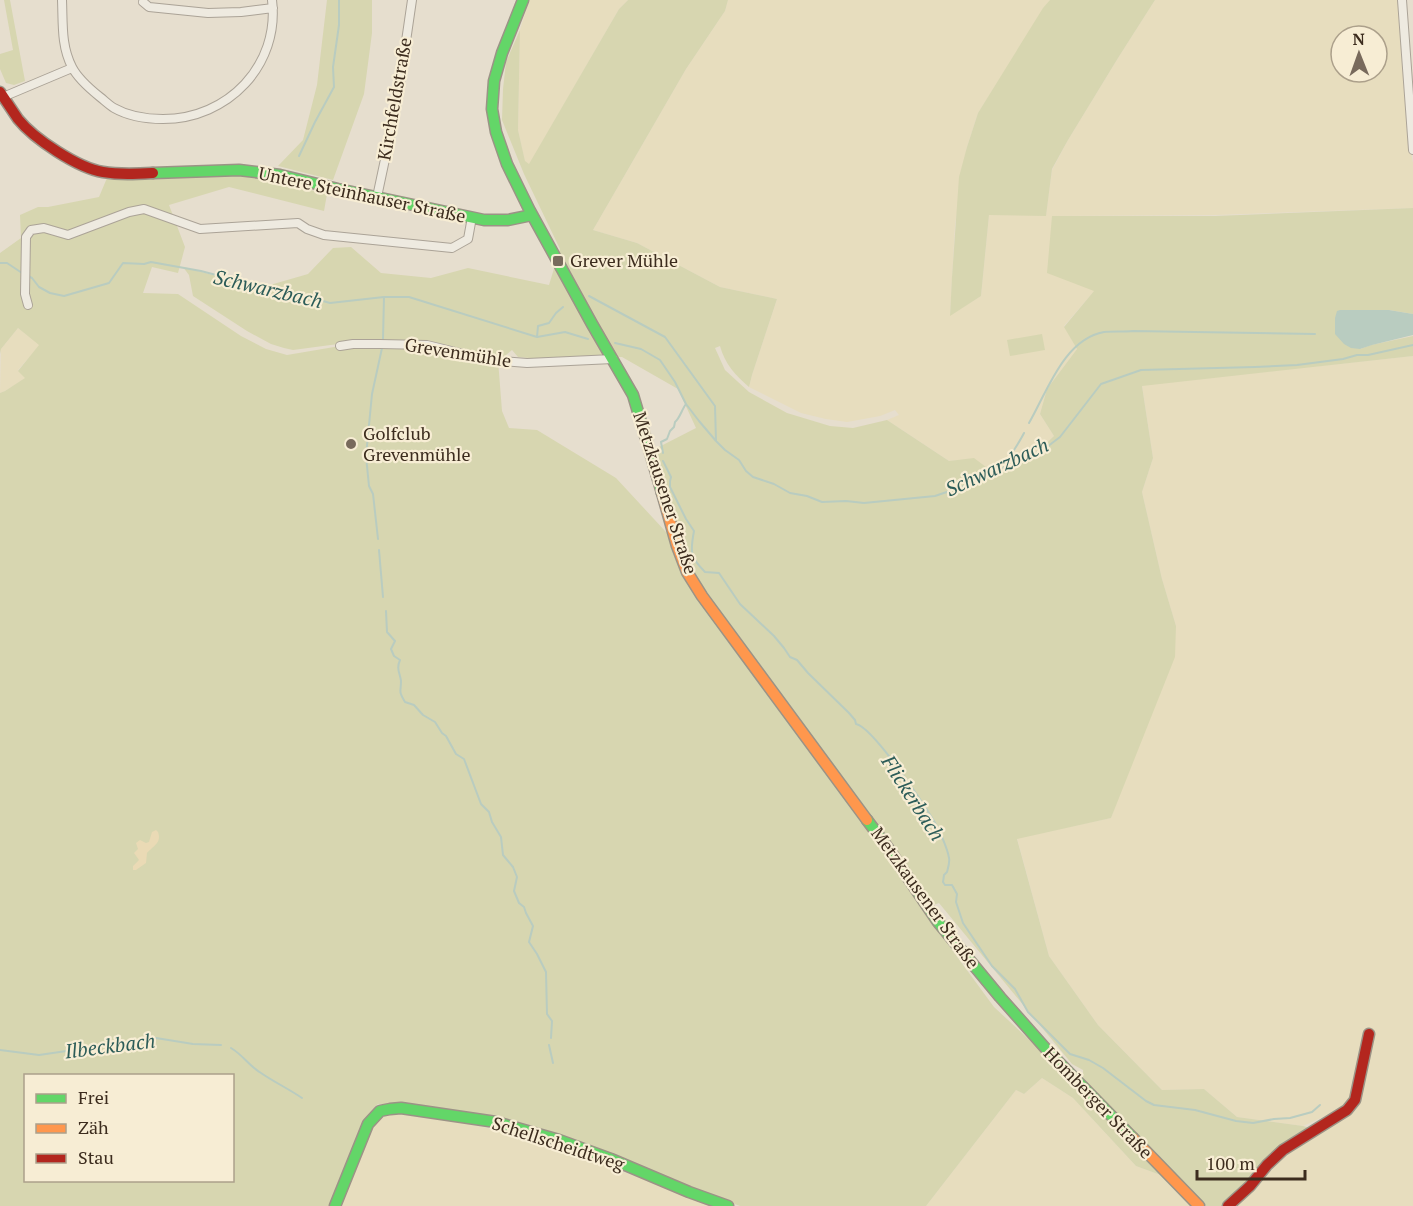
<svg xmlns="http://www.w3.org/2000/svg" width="1413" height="1206" font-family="'PT Serif',serif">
	<rect width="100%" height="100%" fill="#e6dece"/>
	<path fill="#e7ddbe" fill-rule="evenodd" d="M529 0H628L619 9 529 165 525 162 518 130 520 30Z
		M728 0H1050L978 113 967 147 955 225 950 315 981 296 989 215H1046L1052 170 1068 140 1118 58 1155 0H1399L1407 133 1413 163V208L1215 215 1052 216 1095 290 1064 326 1077 349 1047 389 1040 414 1054 436 1032 457 994 473 974 459 949 461 887 420 899 415 895 410 880 416 847 422 826 419 801 413 749 387 752 375 777 299 720 287 637 243 593 230 686 69 725 11ZM1341 36H1377V72H1341Z
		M18 328 40 345 18 370 26 378 5 391 0 393 1 349Z
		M1413 356V1206H1233L1270 1172 1283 1156 1355 1110 1360 1093 1343 1108 1303 1126 1237 1117 1204 1089 1162 1090 1098 1025 1049 956 1017 838 1111 818 1176 626 1162 579 1142 492 1153 458 1142 385Z
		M1042 1078 1073 1098 1136 1166 1166 1177 1192 1206H926L1016 1090 1024 1094Z
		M390 1112 417 1114 522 1135 717 1206H340L349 1180 376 1121Z"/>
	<path fill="#d7d6b0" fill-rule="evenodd" d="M4 0H10L25 81 14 85 6 83 0 69V54L13 50Z
		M327 0H372V33L364 94 333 180 278 166 303 140 317 85Z
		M628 0H728L725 11 686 69 593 230 637 243 720 287 777 299 752 375 749 387C735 375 725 364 720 346L715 348 725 370 749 392 787 413 830 426 853 428 887 420 949 461 974 458 994 473 1032 457 1054 436 1040 414 1047 389 1077 349 1064 327 1094 291 1047 273 1052 216H1215L1413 208V314L1389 310 1360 349 1371 345 1413 336V356L1142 386 1153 458 1142 492 1162 579 1176 626 1175 657 1111 818 1017 839 1049 956 1098 1025 1162 1090 1204 1089 1237 1117 1303 1126 1310 1128 1222 1206H1206L1083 1078V1070L1072 1064 939 903 922 909 994 1007 1079 1086 1166 1177 1136 1166 1073 1098 1042 1078 1024 1094 1016 1090 926 1206H740L537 1129 398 1105 378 1104 372 1110 359 1137 331 1206H0V393L5 391 25 378 18 371 39 345 18 328 1 349 0 354V253L21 238 20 215 38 207H48L99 197 107 178 177 174H243L327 194 324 211 229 187 169 205 185 247 178 273 152 267 143 293 178 294 241 336 266 349 287 355 352 344 353 342 293 350 284 348 271 344 247 331 193 296 189 275 183 267 247 284 270 285 308 274 333 248 351 247 381 273 431 278 468 268 549 285 560 249 524 174 502 120 503 89 506 62 520 30 518 130 525 161 529 164 619 9ZM427 340 501 359 512 350 518 357 564 361 584 358 622 357 678 389 696 428 655 449 681 545 666 532 616 478 537 430 509 428 502 411 498 360 416 341ZM26 1076H232V1180H26Z
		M1050 0H1155L1118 58 1068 140 1052 169 1046 216 989 215 981 296 950 316 952 277 959 177 967 147 978 113 1043 8Z
		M1042 334 1045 350 1010 356 1007 340Z"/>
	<path fill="#eadab5" d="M156 830 158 832C162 843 153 846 147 853L146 863 136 870H133V866L139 860 134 853 138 849 136 843 140 840 146 843 149 842 152 832Z"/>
	<path fill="#b9ccc0" d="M1340 310H1389L1413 314V335L1372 345 1360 349 1351 348 1344 344 1335 334V318L1337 311Z"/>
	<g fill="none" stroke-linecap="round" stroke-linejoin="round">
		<path stroke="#b9ccc0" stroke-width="2" d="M299 156 315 122 334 87 333 67 339 25V0
			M0 263H7L22 273
			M28 276 32 278 39 287 50 293 64 296 109 283 123 263 144 264 151 262 201 271 284 293H295L306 299H316L330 303 384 297H409L537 337 565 332 588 339
			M589 296 665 337 715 406 716 441
			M537 337 538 326 549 323 556 313 563 307
			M383 339 384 297
			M615 343 641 349 660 360 675 382 686 404 699 421 716 441 725 450 739 460 746 471 753 477 774 484 790 493 807 496 822 502 846 501 864 503 935 496 973 483 1021 459 1043 450 1060 437 1101 384 1141 370 1255 367 1297 365 1343 359 1357 355H1368L1413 345
			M1029 423C1047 392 1064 339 1104 332 1113 331 1123 332 1133 331L1315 334
			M663 453 661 442 667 439 670 431 674 427 675 422C680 418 682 409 686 404
			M663 461 671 477 670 481V487L686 519 694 531C690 552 690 557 705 572L719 573 740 604 774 636 784 648 790 657 797 660 808 673 849 713 855 720 856 724C873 727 931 813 940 832 943 840 948 850 949 858 950 862 948 868 947 872L944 875 943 882 945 885H952L957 894 956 902 963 923 992 966 1015 989 1028 1012 1070 1054 1089 1060 1103 1068 1146 1101 1154 1105 1195 1110 1236 1121 1253 1123 1274 1119 1290 1118 1312 1112 1320 1105
			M1004 467C1010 455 1018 445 1024 433
			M378 539 373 494 369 486 366 456 372 394 382 348
			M379 550 383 597
			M386 611 387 632 395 641 391 649 394 656 400 660C396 669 400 673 401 681 401 693 398 690 405 702L414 705 423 715 435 722 442 733 446 736 456 754 464 759 481 804 489 812 492 822 501 837 503 855 513 867 517 877 514 891 519 903 524 907 526 913 533 926 529 942 537 954 546 972 547 1014 552 1021 551 1038
			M549 1045 553 1063
			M231 1048C243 1055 249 1066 261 1073 274 1082 289 1089 302 1098
			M0 1050 39 1055 156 1038 193 1044 221 1045"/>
		<defs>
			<path id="street" d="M62 0C63 23 61 46 72 67 78 79 90 89 100 97 105 101 109 105 114 108 128 116 148 119 163 119 228 119 280 65 272 0
				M1402 0 1413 150
				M143 2 149 7 208 13 241 12 273 8
				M3 97 72 68
				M377 197 397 103 412 0
				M28 305 25 294 26 237 31 230 44 228 68 235 129 212 144 209 200 229 298 223 307 229 324 235 452 248 468 239 472 217
				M340 346 353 344H380L427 345 480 358 500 361 527 363 613 359"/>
			<path id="fast" d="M523 0 502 53 494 81 492 109 496 132 507 164 530 211 592 324 633 395 662 493
				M153 173 239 170 280 175 338 189 484 220H508L532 215
				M867 820 888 848 938 922 1000 997 1047 1050 1133 1138
				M335 1206 368 1124 380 1111 390 1109 401 1108 496 1122 559 1140 611 1159 689 1192 728 1206"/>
			<path id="slow" d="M662 493 677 546 687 572 702 596 867 820
				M1133 1138 1199 1206"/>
			<path id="jam" d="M0 92C6 101 12 110 18 119 34 139 78 168 103 172 120 175 136 174 153 173
				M1228 1206 1250 1186 1267 1165 1283 1150 1347 1110 1355 1100 1369 1034"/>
		</defs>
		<use href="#street" stroke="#aba397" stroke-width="10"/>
		<use href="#fast" stroke="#9b9386" stroke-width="13"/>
		<use href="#slow" stroke="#9b9386" stroke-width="13"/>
		<use href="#jam" stroke="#9b9386" stroke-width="13"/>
		<use href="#street" stroke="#eeeae0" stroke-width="8"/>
		<use href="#fast" stroke="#63d668" stroke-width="10"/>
		<use href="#slow" stroke="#ff974d" stroke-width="10"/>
		<use href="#jam" stroke="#b3261e" stroke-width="10"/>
	</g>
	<g fill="#786a5c" stroke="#f7edd4" stroke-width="2">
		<rect x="552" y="255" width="12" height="12" rx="3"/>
		<circle cx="351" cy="444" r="6"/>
	</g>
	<g text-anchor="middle" stroke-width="4.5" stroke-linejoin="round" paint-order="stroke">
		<g font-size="18" fill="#3c2c1e" stroke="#f7edd4">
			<text transform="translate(395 99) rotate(-80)" y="6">Kirchfeldstraße</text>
			<text transform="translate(362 195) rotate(12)" y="6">Untere Steinhauser Straße</text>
			<text transform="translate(458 353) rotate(9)" y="6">Grevenmühle</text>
			<text transform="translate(665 493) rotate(72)" y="6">Metzkausener Straße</text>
			<text transform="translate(925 898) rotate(54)" y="6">Metzkausener Straße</text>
			<text transform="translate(1098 1103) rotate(46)" y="6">Homberger Straße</text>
			<text transform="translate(558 1144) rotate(18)" y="6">Schellscheidtweg</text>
		</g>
		<g font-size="18" fill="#3c2c1e" stroke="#f7edd4" text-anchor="start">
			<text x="570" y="267">Grever Mühle</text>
			<text x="363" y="440">Golfclub<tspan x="363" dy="21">Grevenmühle</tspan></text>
		</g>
		<g font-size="20" font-style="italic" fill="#2c5c58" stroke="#f7edd4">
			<text transform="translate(268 289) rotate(13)" y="7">Schwarzbach</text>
			<text transform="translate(997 467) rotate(-25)" y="7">Schwarzbach</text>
			<text transform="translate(913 798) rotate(57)" y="7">Flickerbach</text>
			<text transform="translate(110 1046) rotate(-7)" y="7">Ilbeckbach</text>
		</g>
	</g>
	<rect x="24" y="1074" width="210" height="108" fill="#f7edd4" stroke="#aca08b" stroke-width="1.5"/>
	<rect x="36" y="1094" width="30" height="9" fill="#63d668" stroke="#aca08b" stroke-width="1.5"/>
	<text x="78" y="1104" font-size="18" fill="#3c2c1e">Frei</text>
	<rect x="36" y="1124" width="30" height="9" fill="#ff974d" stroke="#aca08b" stroke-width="1.5"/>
	<text x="78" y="1134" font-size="18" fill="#3c2c1e">Zäh</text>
	<rect x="36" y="1154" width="30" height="9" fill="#b3261e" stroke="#aca08b" stroke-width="1.5"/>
	<text x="78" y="1164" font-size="18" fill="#3c2c1e">Stau</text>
	<g transform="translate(1359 54) rotate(359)"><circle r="28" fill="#f7edd4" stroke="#aca08b" stroke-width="1.5"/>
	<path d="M0-4.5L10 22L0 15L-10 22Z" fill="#786a5c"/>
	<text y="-9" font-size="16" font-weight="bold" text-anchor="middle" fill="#3c2c1e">N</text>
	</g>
	<path d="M1197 1170v9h108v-9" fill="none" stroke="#3c2c1e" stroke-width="3"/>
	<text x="1206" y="1170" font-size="18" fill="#3c2c1e" stroke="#f7edd4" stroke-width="4.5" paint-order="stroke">100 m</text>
</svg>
